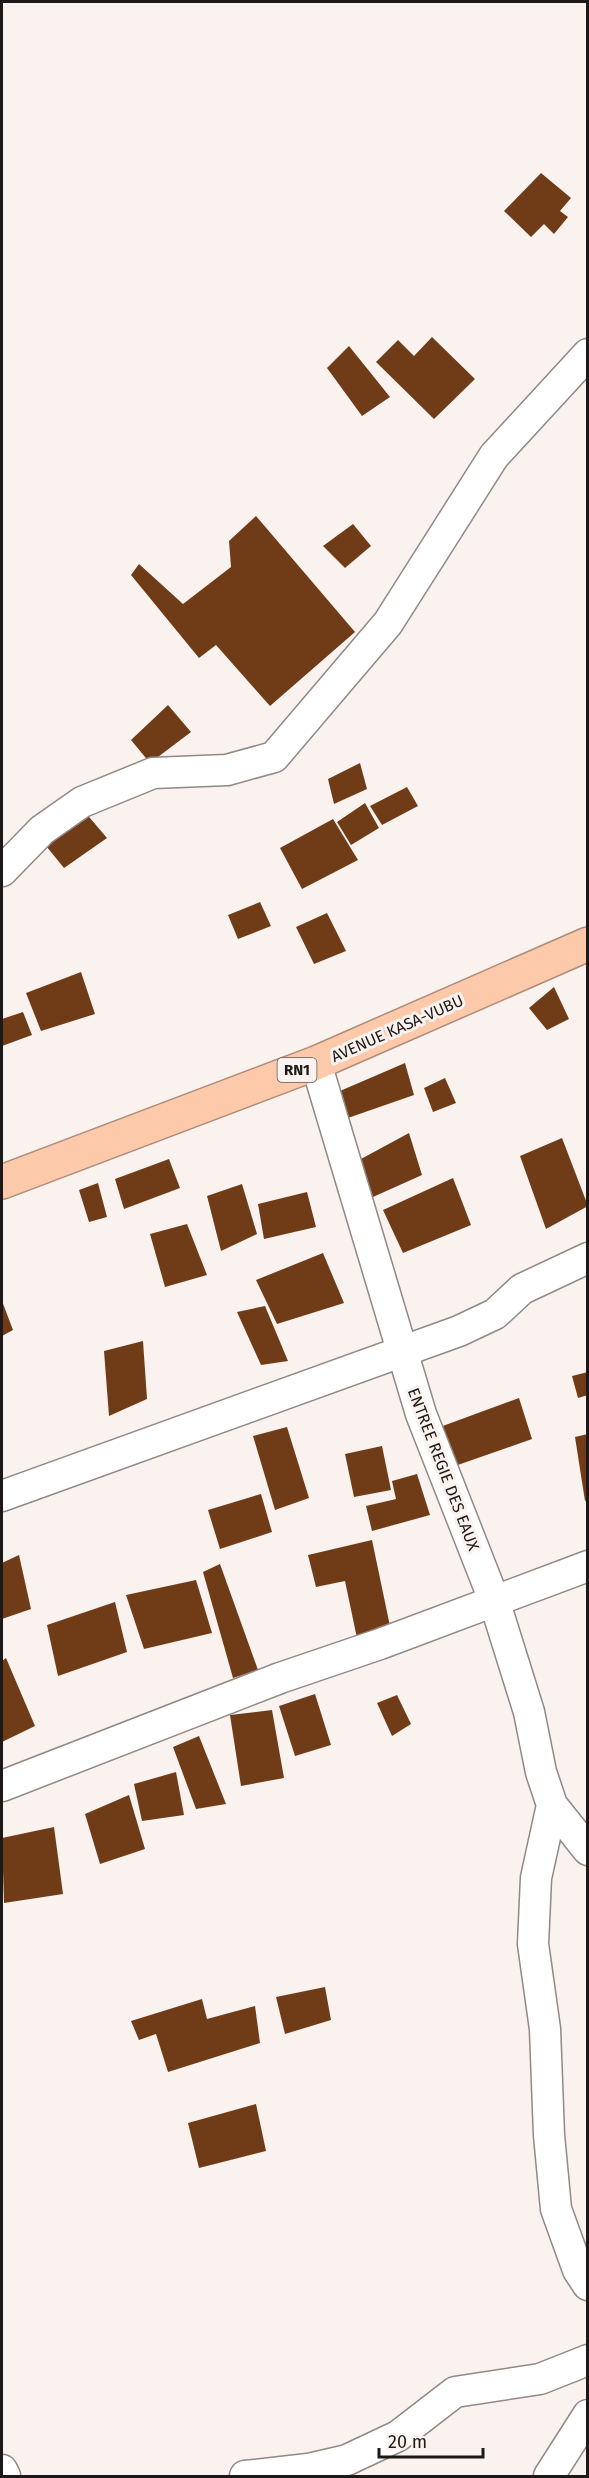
<svg xmlns="http://www.w3.org/2000/svg" width="589" height="2478" font-family="'Fira Sans',sans-serif">
	<rect width="100%" height="100%" fill="#faf2ee"/>
	<path fill="#703c18" d="M541 173 571 198 560 211 568 217 554 234 544 224 531 237 504 211Z
		M432 337 475 379 434 419 376 362 398 340 414 356Z
		M349 346 390 397 362 416 327 368Z
		M256 516 355 632 270 706 216 645 199 658 131 575 139 564 183 604 231 567 229 541Z
		M353 524 371 546 345 568 323 546Z
		M168 705 191 732 150 763 131 740Z
		M360 763 367 789 334 804 328 779Z
		M407 787 418 806 382 825 370 806Z
		M365 803 379 828 351 845 337 822Z
		M84 811 107 838 64 868 42 841Z
		M333 819 358 860 302 889 280 848Z
		M260 902 271 926 238 939 228 915Z
		M327 913 346 951 314 964 296 927Z
		M81 972 95 1014 41 1031 26 993Z
		M554 987 569 1019 547 1030 529 1008Z
		M23 1012 32 1035 2 1046V1019Z
		M405 1063 414 1095 345 1119 326 1097Z
		M445 1078 456 1103 433 1112 424 1088Z
		M409 1133 422 1175 373 1197 361 1159Z
		M562 1138 588 1206 546 1229 520 1156Z
		M169 1159 180 1188 124 1209 115 1179Z
		M453 1178 471 1225 403 1253 383 1210Z
		M98 1183 107 1217 89 1222 79 1190Z
		M242 1184 257 1234 221 1251 207 1196Z
		M307 1192 316 1227 264 1239 258 1204Z
		M187 1224 207 1275 165 1287 150 1234Z
		M323 1253 344 1303 277 1324 256 1280Z
		M2 1301 13 1330 2 1336Z
		M265 1306 288 1361 261 1365 237 1312Z
		M143 1341 147 1399 109 1416 104 1351Z
		M588 1372V1395L578 1398 572 1376Z
		M519 1398 532 1439 452 1467 440 1427Z
		M287 1427 309 1498 275 1510 253 1436Z
		M588 1434V1500L585 1501 575 1437Z
		M382 1446 391 1490 354 1497 345 1454Z
		M417 1474 430 1515 372 1531 366 1506 396 1499 392 1481Z
		M261 1494 272 1532 220 1549 208 1510Z
		M372 1540 391 1631 358 1643 345 1581 316 1587 308 1555Z
		M19 1555 31 1609 2 1619V1563Z
		M220 1564 258 1670 233 1678 203 1572Z
		M196 1580 212 1633 144 1649 126 1595Z
		M115 1602 127 1652 58 1676 47 1625Z
		M6 1658 35 1726 2 1742V1661Z
		M315 1694 331 1745 295 1756 279 1706Z
		M397 1695 411 1724 392 1736 377 1703Z
		M272 1710 284 1778 241 1786 230 1715Z
		M199 1736 226 1804 196 1809 173 1747Z
		M176 1772 184 1815 142 1821 134 1784Z
		M129 1795 145 1849 100 1864 85 1814Z
		M54 1827 63 1894 4 1903 2 1838Z
		M325 1987 331 2020 285 2034 276 1997Z
		M202 1999 207 2019 255 2006 260 2043 168 2072 156 2034 139 2040 131 2021Z
		M256 2104 266 2151 199 2168 188 2123Z"/>
	<g fill="none" stroke-linecap="round" stroke-linejoin="round">
		<defs>
			<path id="street" d="M2 871 42 830 82 802 153 773 227 770 274 757 388 623 494 456 588 354
				M316 1063 421 1414 494 1600 529 1712 541 1772 552 1805 588 1850
				M2 1496 459 1331 495 1314 522 1289 588 1258
				M2 1786 280 1678 380 1644 588 1566
				M552 1805 536 1878 533 1944 545 2029 549 2135 556 2209 578 2270 588 2285
				M2 2470 5 2476
				M245 2476 308 2469 347 2460 398 2436 455 2392 540 2379 588 2360
				M549 2476 588 2415"/>
			<path id="highway" d="M2 1182 316 1063 588 944"/>
		</defs>
		<use href="#street" stroke="#908985" stroke-width="33"/>
		<use href="#highway" stroke="#ae8b78" stroke-width="36"/>
		<use href="#street" stroke="#fff" stroke-width="30"/>
		<use href="#highway" stroke="#fcc9ab" stroke-width="33"/>
	</g>
	<g text-anchor="middle" stroke-width="6" stroke-linejoin="round" paint-order="stroke">
		<rect fill="#faf2ee" stroke="#5f5a58" stroke-width="1.5" x="277.5" y="1058" width="39" height="24" rx="4.5"/>
		<g font-size="15" font-weight="bold" fill="#1c1918">
			<text x="297" y="1075">RN1</text>
		</g>
		<g font-size="16" fill="#1c1918" stroke="#faf2ee">
			<text transform="translate(397 1028) rotate(-24)" y="6">AVENUE KASA-VUBU</text>
			<text transform="translate(444 1469) rotate(69)" y="6">ENTREE REGIE DES EAUX</text>
		</g>
	</g>
	<rect width="589" height="2478" fill="none" stroke="#1c1918" stroke-width="6"/>
	<path d="M379 2448v9h104v-9" fill="none" stroke="#1c1918" stroke-width="3"/>
	<text x="388" y="2448" font-size="18" fill="#1c1918" stroke="#faf2ee" stroke-width="4.5" paint-order="stroke">20 m</text>
</svg>
